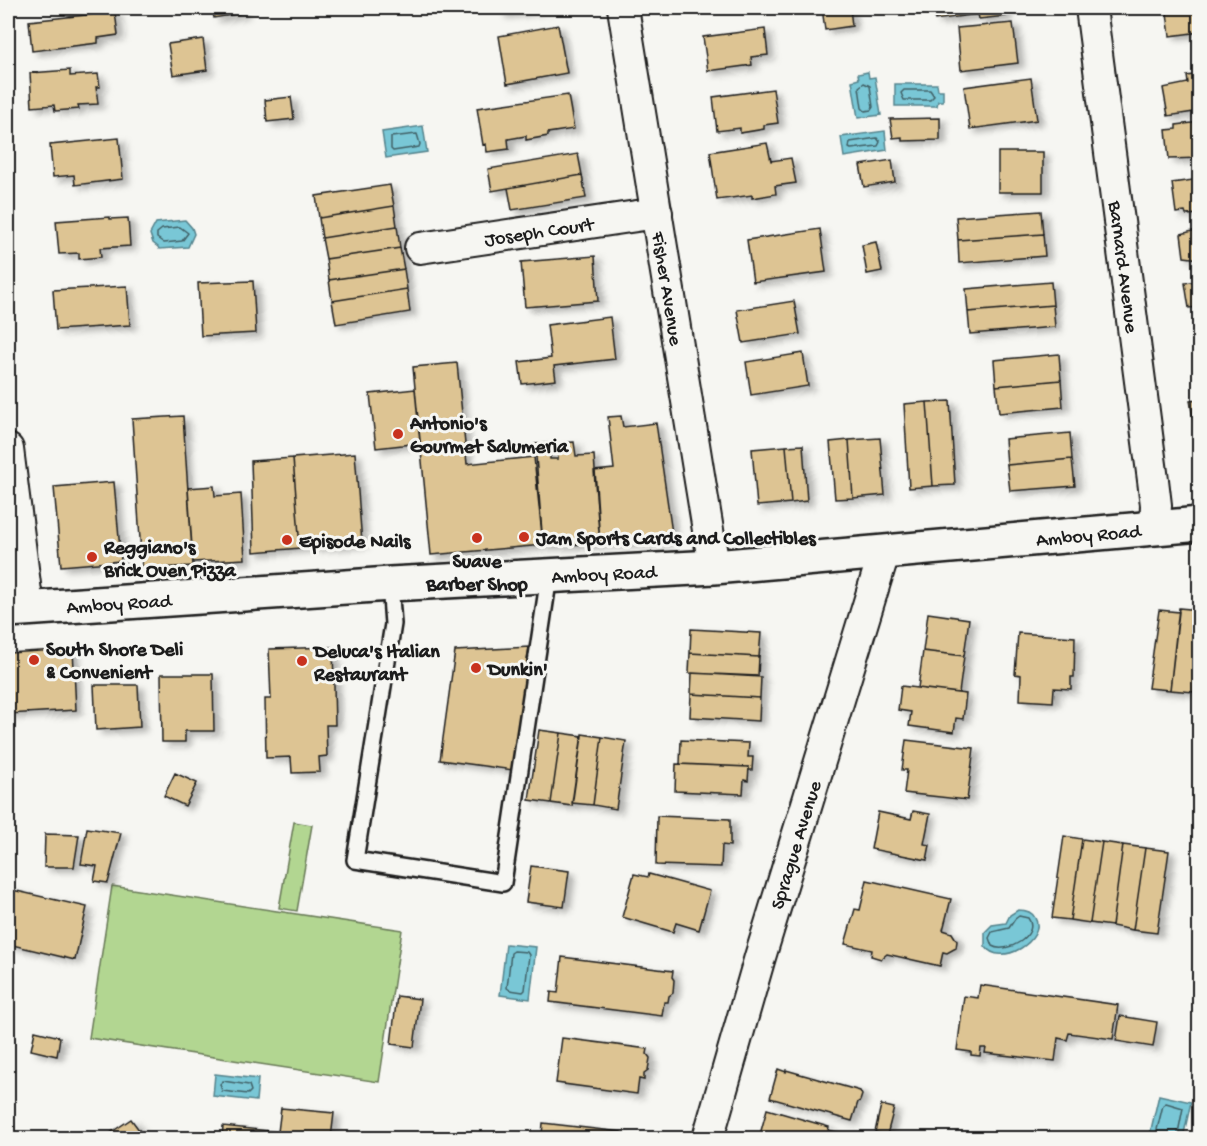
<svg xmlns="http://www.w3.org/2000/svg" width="1207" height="1146" font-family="'Gochi Hand',sans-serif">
	<defs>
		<filter id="shadow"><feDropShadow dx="6" dy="4" stdDeviation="3" flood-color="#0004"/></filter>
	</defs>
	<rect width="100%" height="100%" fill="#f6f6f2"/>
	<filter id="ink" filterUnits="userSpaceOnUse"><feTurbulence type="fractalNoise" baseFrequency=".0167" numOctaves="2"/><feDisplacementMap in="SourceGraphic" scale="12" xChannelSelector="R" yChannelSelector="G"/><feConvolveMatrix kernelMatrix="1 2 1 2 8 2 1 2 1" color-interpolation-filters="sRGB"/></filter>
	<g filter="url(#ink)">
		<path fill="#b2d691" stroke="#677956" stroke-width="1.5" d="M294 822 312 825 297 911 279 908Z
			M112 886 402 930 379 1082 89 1038Z"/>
		<path fill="#79c7d6" stroke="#54838c" stroke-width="1.5" d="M868 72 869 78 875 77 881 115 858 118 852 81 859 79 858 74Z
			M895 84H937L938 90H943V101H938L937 106H895Z
			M423 126 427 152 386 158 382 132Z
			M885 131 887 150 844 157 841 137Z
			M185 220 192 228 194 234 188 247 159 249 158 247 153 243 150 234 156 223Z
			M1018 910C1025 910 1032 911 1035 918 1048 939 1000 969 985 946V932L992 925 1006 923 1010 915Z
			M506 944 536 947 530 999 500 995Z
			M215 1074 258 1079 256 1101 213 1096Z
			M1159 1095 1191 1102 1183 1138H1149Z"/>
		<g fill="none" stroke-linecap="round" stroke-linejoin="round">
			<path stroke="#416066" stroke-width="1.5" d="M864 83 870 86 873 107 871 110 865 111 862 108 859 87Z
				M904 90H930L934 96 930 100H904L901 93Z
				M417 134 420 144 419 147 393 151 391 149V137Z
				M877 138 880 142 878 146 851 149 849 148 850 142Z
				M180 227 188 233 182 241 164 243 157 238V233L162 229Z
				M1019 916 1028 918C1041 935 1006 955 992 946L989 938 992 932 1009 928 1015 919Z
				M514 951 527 952 529 955 525 990 523 992 510 990 507 988 511 953Z
				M223 1081 249 1085 251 1091 248 1094 222 1091 220 1084Z
				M1155 1138 1163 1105 1166 1103 1183 1108 1177 1138"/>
		</g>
		<path fill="#ddc493" stroke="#1c1c1c" stroke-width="1.5" filter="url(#shadow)" d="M212 8H242L243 13 214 18Z
			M499 8H548L501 14Z
			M822 8H850L852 26 825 30Z
			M934 8H1005L1006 16 979 19 978 14 935 20Z
			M1200 9V32L1170 36 1167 13Z
			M115 12 118 35 98 38V43L32 51 29 21Z
			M1013 23 1018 63 961 70 957 28Z
			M558 25 567 73 507 84 499 36Z
			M765 29 768 55 751 57 752 65 708 71 703 37Z
			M203 39 207 70 173 75 168 44Z
			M70 70V76L98 74 100 87H96L98 104 78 105 79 109 55 111 54 105 32 107 30 73Z
			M1200 74V111L1168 116 1163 88 1188 83 1187 76Z
			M1031 78 1037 120 970 129 964 87Z
			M773 89 778 123 764 125V129L740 133V128L717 131 713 97Z
			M568 95 574 129 548 133V136L526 140V136L508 139 509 149 487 152 486 144 483 145 477 108Z
			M291 97 294 119 267 122 265 100Z
			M940 118V140L902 141V137L893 138 890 119Z
			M1200 122V158L1169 159 1166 130 1176 129V125Z
			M119 138 123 179 75 185 74 175 53 177 50 145Z
			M767 143 771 161 791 158 796 183 775 186 776 194 752 198V195L717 200 710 152Z
			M998 152H1043V192H998Z
			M578 154 582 175 492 191 488 169Z
			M892 160 895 182 864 187 860 165Z
			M582 175 586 198 512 210 508 188Z
			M1200 179V214L1186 215 1185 212 1176 213 1172 183Z
			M390 185 394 206 319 218 316 196Z
			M394 206 397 226 322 238 319 218Z
			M1041 211 1043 234 958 240 956 217Z
			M110 217V219L128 218 130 246 100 248 101 257 79 259V253L59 254 56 221Z
			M397 226 400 248 326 259 322 238Z
			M820 229 826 272 753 282 747 240Z
			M1200 229V259L1184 257 1181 234Z
			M1043 234 1045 256 959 263 958 240Z
			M876 242 882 271 867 274 862 245Z
			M400 248 404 269 329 280 326 259Z
			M595 256 598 301 525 307 521 262Z
			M404 269 407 289 332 301 329 280Z
			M1200 278V309L1199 307 1189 308 1185 283 1196 281 1195 279Z
			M253 281 256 333 201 336 198 283Z
			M1051 282 1053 305 968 312 966 289Z
			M127 286 130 325 56 330 53 290Z
			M407 289 410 312 336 324 332 301Z
			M794 301 800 334 743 343 737 310Z
			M1053 305 1055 327 970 334 968 312Z
			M610 317 615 359 554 366 556 380 522 384 519 362 551 358 547 325Z
			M803 353 808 386 751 395 746 362Z
			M1059 354 1061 380 996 386 994 360Z
			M457 363 467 464 534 457 543 545 431 555 413 367Z
			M1061 380 1063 407 999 413 996 386Z
			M415 389 420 443 376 448 370 394Z
			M1200 399V452L1194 448 1193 440 1196 438 1190 400Z
			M950 401 955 485 933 486 927 402Z
			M927 402 933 486 909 488 904 404Z
			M183 416 193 566 142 569 132 419Z
			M621 416 623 427 656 423 672 533 666 542 600 544 594 471 614 469 608 417Z
			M1070 433 1072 459 1007 465 1005 439Z
			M880 438 885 495 853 498 849 440Z
			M849 440 853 498 835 499 830 442Z
			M574 442 576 456 594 455 600 544 543 545 535 444 549 443 550 459H558L557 443Z
			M803 445 807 501 791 503 786 446Z
			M786 446 791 503 757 506 752 449Z
			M355 453 362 543 300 548 293 458Z
			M293 458 300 548 254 552 251 461Z
			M1072 459 1075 486 1010 491 1007 465Z
			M114 482 121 561 61 566 54 487Z
			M214 486 215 496 241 494 245 559 193 562 188 488Z
			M1179 608 1200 610 1194 692 1170 690Z
			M1159 610 1179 612 1170 690 1148 688Z
			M928 613 969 619 964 656 923 651Z
			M691 629 761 633 759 657 690 653Z
			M1018 633 1075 637 1074 677H1071V689L1054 688 1053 702 1020 700 1021 675 1015 674Z
			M333 647 335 725H326L327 756 319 757 320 772 292 773 291 757 266 758 265 699H271L269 649Z
			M529 647 513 770 440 760 455 651Z
			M73 649 76 710 8 714V653Z
			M923 651 964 656 959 693 918 688Z
			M690 653 759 657 758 676 689 673Z
			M692 673 761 677 760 698 691 694Z
			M161 674H213L214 731H185V742H162Z
			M94 685H138L140 727 96 730Z
			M901 686 966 694 963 719 956 718 954 732 909 726 911 712 898 710Z
			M691 694 760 698 759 721 690 717Z
			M539 730 561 733 551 803 529 800Z
			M561 733 582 736 572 806 551 803Z
			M582 734 602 737 593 805 572 803Z
			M602 737 626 741 616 809 593 805Z
			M681 740 749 743 748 757H753L752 770H749V767L680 764Z
			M906 740 974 748 967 800 904 793 907 770H902Z
			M1200 761V806L1194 805Z
			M676 764 749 767 748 781 744 780 743 794 675 791Z
			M175 773 197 783 185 806 164 796Z
			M913 811 930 814 924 844 930 845 927 860 871 849 878 812 911 819Z
			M657 816 730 819V846L722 845 721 867 656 865Z
			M87 828 121 833 108 883 94 881 97 866 81 864Z
			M45 834 79 835 74 867H44Z
			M1064 836 1082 839 1070 920 1052 918Z
			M1082 839 1102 842 1090 923 1070 920Z
			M1102 842 1123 845 1112 926 1090 923Z
			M1123 845 1145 848 1133 930 1112 926Z
			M1145 848 1169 851 1157 933 1133 930Z
			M531 866 569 871 564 907 526 902Z
			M634 874 648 877 649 874 710 891 699 930 676 923 673 932 622 917Z
			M867 880 951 899 943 930 952 933 957 941 956 948 947 953 943 952 940 966 887 954 881 959 871 956 872 950 845 944 855 909 860 910Z
			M8 889 87 907 75 960 8 944Z
			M562 957 673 971 672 977 674 980 673 993 669 996 668 1002H664L662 1016 550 1002 551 992 558 993Z
			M980 985 1118 1005 1113 1039 1069 1033 1067 1040 1058 1038 1055 1061 985 1053 986 1048H981L980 1056 971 1055V1052L957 1050 964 996 978 998Z
			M397 996 420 999 414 1047 391 1044Z
			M1120 1016 1157 1022 1153 1047 1116 1041Z
			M35 1031 60 1037 57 1056 31 1050Z
			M562 1038 648 1049 647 1054 650 1058 648 1070 644 1073V1080L639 1079 637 1094 556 1083Z
			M778 1069 786 1072V1070L860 1091 862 1095 860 1101 858 1102 852 1121 770 1098Z
			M881 1105 894 1108 887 1135 875 1132Z
			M281 1108 334 1113 331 1138H222L223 1126 278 1132Z
			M767 1109 829 1127 828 1130 840 1133 839 1138H759Z
			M131 1119 145 1138H103Z
			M543 1123 621 1132V1138H529V1133L542 1135Z"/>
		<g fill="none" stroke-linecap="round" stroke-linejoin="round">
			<defs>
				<path id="service" d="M390 584 393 624 355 860 503 883 549 576"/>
				<g id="minor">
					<path id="s1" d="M623 8 714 567"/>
					<path id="s2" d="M1091 8 1153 480 1156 505 1155 527"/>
					<path id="s3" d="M420 248 657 213"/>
					<path d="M8 449 28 608"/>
					<path id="s4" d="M708 1138 760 957 884 553"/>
				</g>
				<g id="secondary">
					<path id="s5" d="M8 610 390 584 714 567 1200 524"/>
				</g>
			</defs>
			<use href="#service" stroke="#1c1c1c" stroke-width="20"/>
			<use href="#minor" stroke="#1c1c1c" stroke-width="34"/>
			<use href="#secondary" stroke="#1c1c1c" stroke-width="38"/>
			<use href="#service" stroke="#f6f6f2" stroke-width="15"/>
			<use href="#minor" stroke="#f6f6f2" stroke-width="30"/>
			<use href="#secondary" stroke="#f6f6f2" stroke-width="33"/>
		</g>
	</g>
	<g fill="#c8321e" stroke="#f6f6f2" stroke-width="2">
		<circle cx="398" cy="434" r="6"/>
		<circle cx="524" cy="537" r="6"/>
		<circle cx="477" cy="538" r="6"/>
		<circle cx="287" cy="540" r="6"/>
		<circle cx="92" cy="557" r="6"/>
		<circle cx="34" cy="660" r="6"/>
		<circle cx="302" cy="661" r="6"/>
		<circle cx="476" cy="668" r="6"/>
	</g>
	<g text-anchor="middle" stroke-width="6" stroke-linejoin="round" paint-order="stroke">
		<g font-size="20" fill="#1c1c1c" stroke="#f6f6f2">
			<text dy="7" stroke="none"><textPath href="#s3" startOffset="120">Joseph Court</textPath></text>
			<text dy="7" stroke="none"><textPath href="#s2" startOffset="261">Barnard Avenue</textPath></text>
			<text dy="7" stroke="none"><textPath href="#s1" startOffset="284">Fisher Avenue</textPath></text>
			<text dy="7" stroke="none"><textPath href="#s5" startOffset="1083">Amboy Road</textPath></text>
			<text dy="7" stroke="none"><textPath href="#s5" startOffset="597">Amboy Road</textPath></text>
			<text dy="7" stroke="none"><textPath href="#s5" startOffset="111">Amboy Road</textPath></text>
			<text dy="7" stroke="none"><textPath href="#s4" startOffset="306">Sprague Avenue</textPath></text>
		</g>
		<g font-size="20" font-weight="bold" fill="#1c1c1c" stroke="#f6f6f2" text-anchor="start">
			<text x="410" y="429">Antonio's<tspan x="410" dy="23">Gourmet Salumeria</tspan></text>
			<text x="536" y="544">Jam Sports Cards and Collectibles</text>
			<text x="299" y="547">Episode Nails</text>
			<text x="104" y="553">Reggiano's<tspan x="104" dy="23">Brick Oven Pizza</tspan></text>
			<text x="477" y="567" text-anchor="middle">Suave<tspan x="477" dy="23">Barber Shop</tspan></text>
			<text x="46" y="655">South Shore Deli<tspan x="46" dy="23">&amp; Convenient</tspan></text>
			<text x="314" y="657">Deluca's Italian<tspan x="314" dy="23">Restaurant</tspan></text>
			<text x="488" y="675">Dunkin'</text>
		</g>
	</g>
	<rect width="1207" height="1146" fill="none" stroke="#f6f6f2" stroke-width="30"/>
	<rect x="15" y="15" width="1177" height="1116" fill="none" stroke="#1c1c1c" stroke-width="2" filter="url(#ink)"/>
</svg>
